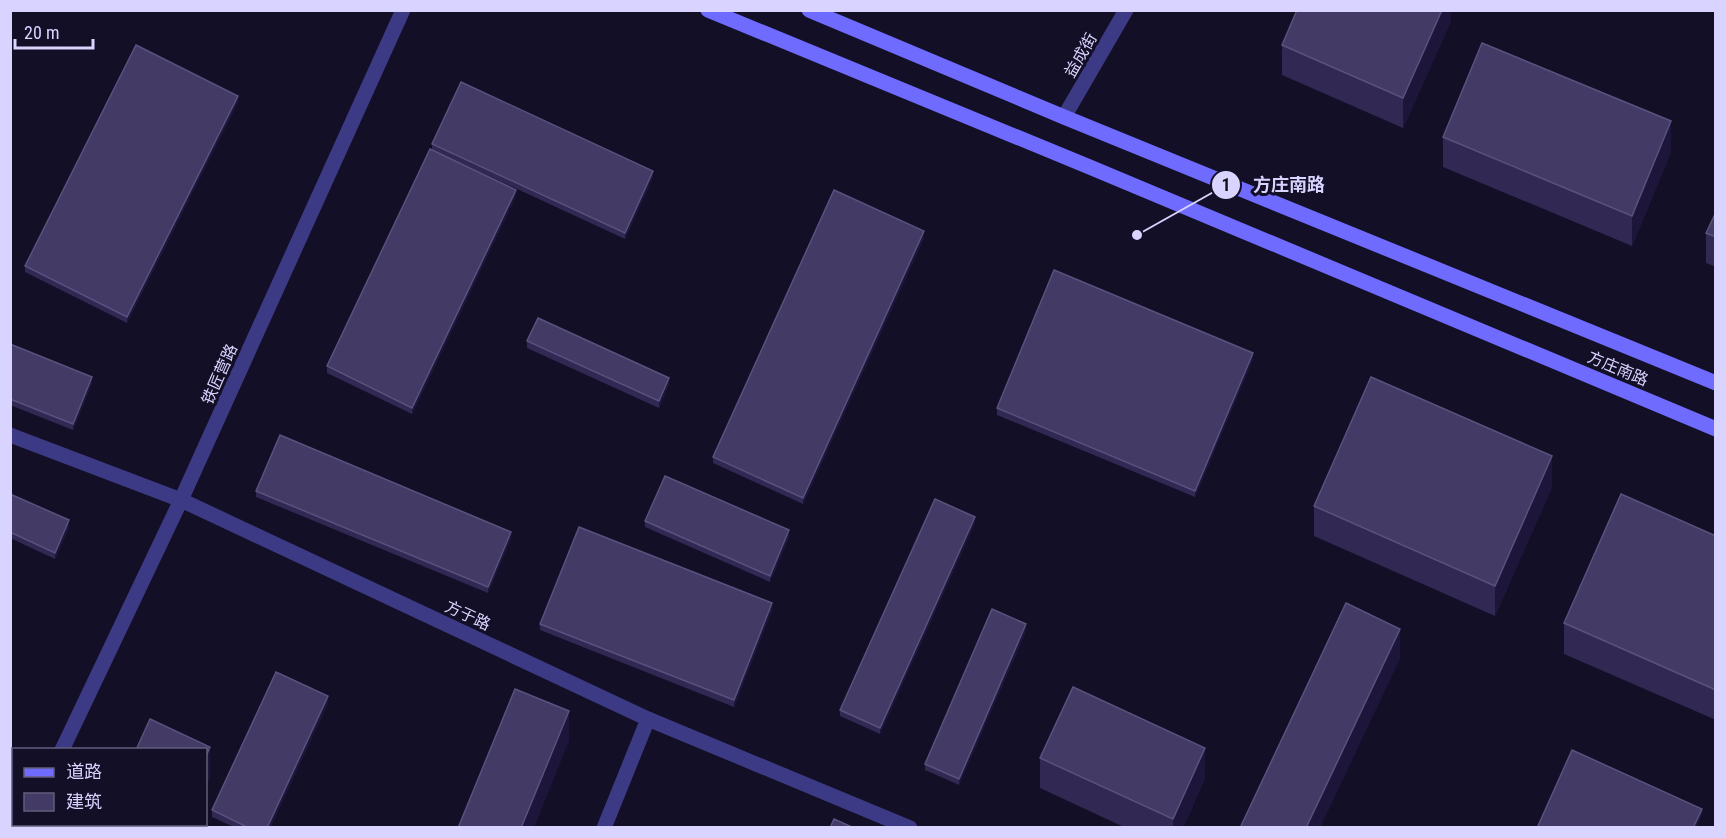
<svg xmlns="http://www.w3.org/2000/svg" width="1726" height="838" font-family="'Roboto Condensed','Noto Sans SC',sans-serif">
	<rect width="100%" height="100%" fill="#130f26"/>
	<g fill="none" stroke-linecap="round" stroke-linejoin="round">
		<path stroke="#3d3a85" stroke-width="15" d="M1064 117 1126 10
			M10 435 181 500 648 719 910 828
			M62 750 181 500 403 10
			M25 828 27 824
			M604 828 648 719"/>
		<path stroke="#6f6bff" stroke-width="15" d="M708 10 1092 168 1716 429
			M809 10 1064 117 1716 383"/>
	</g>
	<path fill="#312854" d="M1451 10V21L1403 128 1282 75V45Z
		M238 102 127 323 25 272V266Z
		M1443 137 1671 152 1632 246 1443 167Z
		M432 144 653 177 625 239 450 158 516 196 412 414 327 373V366L432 150Z
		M1716 212V267L1706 263V233Z
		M924 238 803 504 713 463V457Z
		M527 341 669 384 659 408 527 348Z
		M10 344 92 383 73 430 10 405Z
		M1253 359 1195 497 997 415V408Z
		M1552 487 1495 616 1314 536V506Z
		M256 491 511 538 488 593 256 497Z
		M10 494 69 527 55 559 10 538Z
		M645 521 789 537 770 582 645 527Z
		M975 523 880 734 840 716V710Z
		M1716 536V720L1564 654V623Z
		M772 610 734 707 540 630V624Z
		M1026 631 959 785 925 770V764Z
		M328 703 270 828H236L212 817V810Z
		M1040 758 1205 778 1183 828H1126L1040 788Z"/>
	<path fill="#1d163a" d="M1442 10H1451V21L1403 128V98Z
		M238 96V102L127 323V317Z
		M1671 121V152L1632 246V216Z
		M653 171V177L625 239V233Z
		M516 190V196L412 414V408Z
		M924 231V238L803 504V498Z
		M1253 353V359L1195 497V491Z
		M92 377V383L73 430V424Z
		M669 378V384L659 408V401Z
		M1552 456V487L1495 616V586Z
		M975 517V523L880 734V728Z
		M69 520V527L55 559V553Z
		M789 530V537L770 582V576Z
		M511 532V538L488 593V587Z
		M772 603V610L734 707V700Z
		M1026 624V631L959 785V779Z
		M1400 629V659L1320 828H1306Z
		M328 696V703L270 828H267Z
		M569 711V741L534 828H521Z
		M210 747V778L206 786V756Z
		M1205 748V778L1183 828H1173V819Z
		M1702 809V815L1696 828H1693Z
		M173 825H188L186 828H172Z"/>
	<path fill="#433a66" stroke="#5a527e" stroke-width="1.5" d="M1297 10H1442L1403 98 1282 45Z
		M1482 43 1671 121 1632 216 1443 137Z
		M136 45 238 96 127 317 25 266Z
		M461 82 653 171 625 233 432 144Z
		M430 149 516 190 412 408 327 366Z
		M834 190 924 231 803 498 713 457Z
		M1716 212V237L1706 233Z
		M1054 270 1253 353 1195 491 997 408Z
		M538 318 669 378 659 401 527 341Z
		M10 344 92 377 73 424 10 399Z
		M1371 377 1552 456 1495 586 1314 506Z
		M280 435 511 532 488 587 256 491Z
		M665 476 789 530 770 576 645 521Z
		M10 494 69 520 55 553 10 532Z
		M1621 494 1716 536V690L1564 623Z
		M935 499 975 517 880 728 840 710Z
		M579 527 772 603 734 700 540 624Z
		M1346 603 1400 629 1306 828H1240Z
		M992 609 1026 624 959 779 925 764Z
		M276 672 328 696 267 828H249L212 810Z
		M1073 687 1205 748 1173 819 1040 758Z
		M515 689 569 711 521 828H458Z
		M150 719 210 747 206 756V750H136Z
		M1572 750 1702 809 1693 828H1537Z
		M834 819 854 828H830Z
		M100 825H173L172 828H99Z"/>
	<g text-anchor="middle" stroke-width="6" stroke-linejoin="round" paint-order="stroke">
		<g font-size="16" fill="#d9d4ff" stroke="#130f26">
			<text transform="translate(1080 55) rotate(-60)" y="6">益成街</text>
			<text transform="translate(1618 368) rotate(23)" y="6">方庄南路</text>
			<text transform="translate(219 374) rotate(-66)" y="6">铁匠营路</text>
			<text transform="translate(468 615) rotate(25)" y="6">方于路</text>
		</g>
	</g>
	<path fill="none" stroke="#d9d4ff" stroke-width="2" d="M1137 235L1226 185"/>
	<g fill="#d9d4ff" stroke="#130f26" stroke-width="2">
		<circle cx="1137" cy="235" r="6"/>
		<circle cx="1226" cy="185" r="15"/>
	</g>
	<g font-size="18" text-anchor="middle" font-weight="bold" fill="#111">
		<text x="1226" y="191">1</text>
	</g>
	<g font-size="18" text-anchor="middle" font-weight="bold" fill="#d9d4ff" stroke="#130f26" stroke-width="6" stroke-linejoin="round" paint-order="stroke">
		<text x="1289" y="191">方庄南路</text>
	</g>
	<rect width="1726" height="838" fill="none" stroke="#d9d4ff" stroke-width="24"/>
	<rect x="12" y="748" width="195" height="78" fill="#130f26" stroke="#625e7d" stroke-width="1.5"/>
	<rect x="24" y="768" width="30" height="9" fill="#6f6bff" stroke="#625e7d" stroke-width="1.5"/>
	<text x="66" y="778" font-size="18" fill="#d9d4ff">道路</text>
	<rect x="24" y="793" width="30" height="18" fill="#433a66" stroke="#625e7d" stroke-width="1.5"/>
	<text x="66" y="808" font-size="18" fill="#d9d4ff">建筑</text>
	<path d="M15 39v9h78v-9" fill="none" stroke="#d9d4ff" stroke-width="3"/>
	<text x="24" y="39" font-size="18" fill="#d9d4ff" stroke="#130f26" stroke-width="4.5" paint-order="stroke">20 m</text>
</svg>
